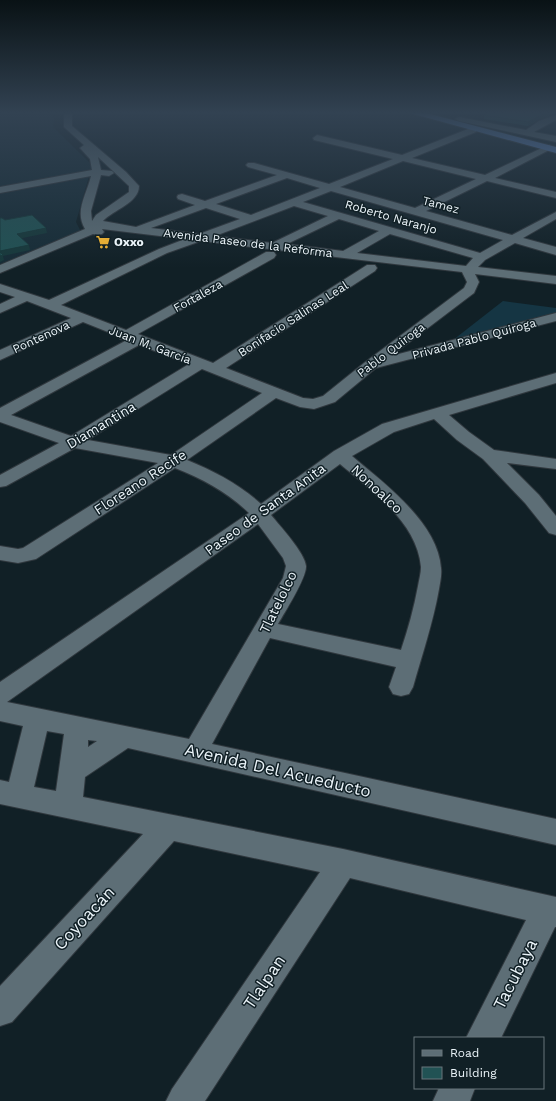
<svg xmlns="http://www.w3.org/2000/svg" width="556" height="1101" font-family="'Work Sans',sans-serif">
	<rect width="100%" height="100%" fill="#112026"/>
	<path fill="#162c36" d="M0 113 50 114 53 116 54 118 53 126 54 128 91 164V169L76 222 81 232 0 265Z"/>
	<path fill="#153543" d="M503 301 556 308V316L453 340Z"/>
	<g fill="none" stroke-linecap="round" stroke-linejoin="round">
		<defs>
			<path id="minor" d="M64 113H72V126L126 172 139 186C139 203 113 210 103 221L136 227 195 205 178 199 177 197 178 195 182 194 205 201 277 175 248 167 246 165 248 163H254L329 184 393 159 314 140 313 138 317 135 402 155 473 127 477 130 476 132 412 158 485 175 546 146 549 145 553 148 495 178 556 192V198L487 181 426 211 512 235 556 212V219L523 238 556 247V255L515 243 485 260 478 267 556 276V284L475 274 479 282 474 293 391 356 556 313V321L376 368 335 402 314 409 300 407 276 398 187 460C214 471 239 484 261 504L334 451 382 424 556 373V383L449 415 469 432 494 450 556 459V469L507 463 539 495 556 516V535L549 533 525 503 483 459 457 440 434 419 394 432 352 456C384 483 438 523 441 568 442 575 440 583 439 589 433 623 422 655 413 687L409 694 401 696 393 694 389 687 396 667 270 638 212 744 556 819V845L128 748 85 777 83 797 343 849 556 897V927H555L501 1038H466L526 920 350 878 205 1101H166L172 1089 320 872 174 841 12 1022 0 1026V986L143 834 0 804V780L9 782 23 726 0 721V682L249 513C227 492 203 479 175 468L36 559 18 563 0 560V546L18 549 23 548 158 463 75 448 6 486 0 487V475L59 443 0 422V408L127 340 120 339 118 336 83 322 0 360V350L71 318 27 301 0 313V304L15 297 0 292V284L49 300 159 249 185 239 102 229 104 232 102 234 98 235 93 234 0 273V265L85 229C74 211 87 194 91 176L0 193V187L92 170 90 159 80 148 84 145 64 127ZM98 157 129 186V192L96 215 92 221 91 211 101 175 109 176 114 173 112 171 101 170ZM403 161 476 179 415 208 340 187ZM287 178 320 188 251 215 216 204ZM331 191 503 240 480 253 303 202ZM294 206 328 216 272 243 215 236ZM206 208 240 219 199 234 151 228ZM339 219 379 231 343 251 287 244ZM390 234 473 258 466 266 357 253ZM201 241 462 272 467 282 464 288 364 363 323 396 313 399 303 398 226 368 375 271 377 268 375 265H367L213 363 138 334 274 258 276 255 274 252H266L126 330 61 305 167 253ZM139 345 189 364 71 436 11 415ZM202 369 262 393 171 455 88 440ZM340 464C372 491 417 522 421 567 421 573 419 580 418 586 414 608 408 629 401 650L278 624C285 612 307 577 306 566 305 553 280 526 271 515ZM258 524 283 558 286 566 283 578 189 739 7 702ZM47 731 64 734 56 791 34 787ZM88 740 97 741 88 747Z
				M556 115V120L534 132 556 136V142L459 121 455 119 459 117 526 130 539 121Z
				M439 1088H475L470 1101H433Z"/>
			<path id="highway" d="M410 113H426L556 147V153Z"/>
		</defs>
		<use href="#minor" stroke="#30383e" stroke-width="2"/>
		<use href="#highway" stroke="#30383e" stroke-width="2"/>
		<use href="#minor" fill="#5d6e76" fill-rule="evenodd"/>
		<use href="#highway" fill="#5f89c9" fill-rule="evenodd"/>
	</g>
	<path fill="#1c4748" d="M484 115 538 120 528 126 484 119Z"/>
	<path fill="#17393b" d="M546 113H556L538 120 528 126V122L539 116Z
		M46 228 47 233 18 239 17 234Z
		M29 245 30 250 3 256 4 260 0 262V251Z"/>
	<path fill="#215254" stroke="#17393b" d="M488 113H546L539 116 528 122 484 115Z
		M32 215 46 228 17 234 29 245 0 251V218H2L5 220Z
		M0 252 3 255 0 256Z"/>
	<linearGradient id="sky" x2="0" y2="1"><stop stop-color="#091215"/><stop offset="0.42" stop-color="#324252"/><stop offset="1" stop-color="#324252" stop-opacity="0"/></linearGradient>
	<rect width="556" height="268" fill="url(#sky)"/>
	<defs>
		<symbol id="supermarket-bare" viewBox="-9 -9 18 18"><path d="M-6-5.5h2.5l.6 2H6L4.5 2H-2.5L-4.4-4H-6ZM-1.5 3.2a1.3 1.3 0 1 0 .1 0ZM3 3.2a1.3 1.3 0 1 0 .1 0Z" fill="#e5ad35" stroke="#112026" stroke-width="2.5" paint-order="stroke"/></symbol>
	</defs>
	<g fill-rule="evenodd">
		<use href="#supermarket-bare" x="93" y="232" width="20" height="20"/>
	</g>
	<g text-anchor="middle" stroke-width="3" stroke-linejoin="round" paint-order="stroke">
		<g font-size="12" fill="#ebf4f9" stroke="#112026">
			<text transform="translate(441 205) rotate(15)" y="4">Tamez</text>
			<text transform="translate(391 217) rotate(16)" y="4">Roberto Naranjo</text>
			<text transform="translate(248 243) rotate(7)" y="4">Avenida Paseo de la Reforma</text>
			<text transform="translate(198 296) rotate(-29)" y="4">Fortaleza</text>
			<text transform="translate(293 319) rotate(-33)" y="4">Bonifacio Salinas Leal</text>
			<text transform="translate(41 337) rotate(-25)" y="4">Pontenova</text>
			<text transform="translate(474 339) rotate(-15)" y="4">Privada Pablo Quiroga</text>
			<text transform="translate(150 345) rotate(21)" y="4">Juan M. García</text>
			<text transform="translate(391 350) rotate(-37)" y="4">Pablo Quiroga</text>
		</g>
		<g font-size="12" font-weight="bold" fill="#ebf4f9" stroke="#112026" text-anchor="start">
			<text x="114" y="246">Oxxo</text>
		</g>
		<g font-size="14" fill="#ebf4f9" stroke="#112026">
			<text transform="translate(101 425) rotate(-31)" y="5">Diamantina</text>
			<text transform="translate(140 482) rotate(-33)" y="5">Floreano Recife</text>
			<text transform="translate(377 489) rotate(43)" y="5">Nonoalco</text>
			<text transform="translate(265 509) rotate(-36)" y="5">Paseo de Santa Anita</text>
			<text transform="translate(278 602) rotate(-64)" y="5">Tlatelolco</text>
		</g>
		<g font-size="17" fill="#ebf4f9" stroke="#112026">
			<text transform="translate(278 770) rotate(13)" y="6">Avenida Del Acueducto</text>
			<text transform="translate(84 918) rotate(-47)" y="6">Coyoacán</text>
			<text transform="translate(515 974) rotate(-63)" y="6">Tacubaya</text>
			<text transform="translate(264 982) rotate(-56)" y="6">Tlalpan</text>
		</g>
	</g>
	<rect x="414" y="1037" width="130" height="52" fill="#112026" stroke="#68757a"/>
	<rect x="422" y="1050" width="20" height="6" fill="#5d6e76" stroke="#68757a"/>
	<text x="450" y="1057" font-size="12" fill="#ebf4f9">Road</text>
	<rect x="422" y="1067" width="20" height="12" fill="#215254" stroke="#68757a"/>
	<text x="450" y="1077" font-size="12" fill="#ebf4f9">Building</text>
</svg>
